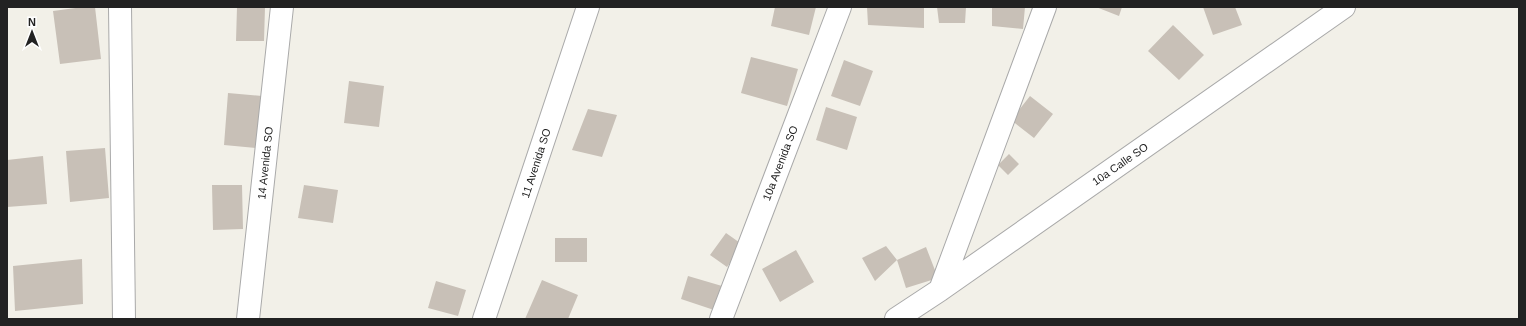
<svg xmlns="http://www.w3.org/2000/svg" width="1526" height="326" font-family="Helvetica,sans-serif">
	<rect width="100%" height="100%" fill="#f2f0e8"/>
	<path fill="#c8c0b7" d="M83 7H95L101 59 60 64 53 11Z
		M237 7H265L264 41H236Z
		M775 7H816L809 35 771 26Z
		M867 7H924V28L868 25Z
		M937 7H966L965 23H939Z
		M992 7H1025L1023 29 992 26Z
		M1096 7H1122L1119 16Z
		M1203 7H1235L1242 25 1213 35Z
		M1173 25 1204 55 1179 80 1148 51Z
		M751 57 798 69 787 106 741 93Z
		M844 60 873 71 860 106 831 96Z
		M349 81 384 86 379 127 344 123Z
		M228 93 262 96 257 148 224 145Z
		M1030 96 1053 114 1034 138 1011 120Z
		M826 107 857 117 847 150 816 140Z
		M588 109 617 115 602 157 572 150Z
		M105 148 109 198 70 202 66 151Z
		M1009 154 1019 164 1008 175 998 165Z
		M43 156 47 204 7 207V160Z
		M212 185H242L243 229 213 230Z
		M304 185 338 190 333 223 298 218Z
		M726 233 743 245 727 267 710 255Z
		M555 238H587V262H555Z
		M886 246 897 260 875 281 862 258Z
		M926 247 938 278 906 288 897 260Z
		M796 250 814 282 780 302 762 269Z
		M82 259 83 304 15 311 13 266Z
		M688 276 722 286 714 310 681 299Z
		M542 280 578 295 568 319H525Z
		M436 281 466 290 458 316 428 308Z"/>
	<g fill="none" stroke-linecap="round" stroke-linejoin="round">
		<defs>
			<path id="minor" d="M120 7 124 319
				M940 290 1045 7
				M248 319 282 7
				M484 319 588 7
				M721 319 840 7
				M896 319 940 290 1344 7"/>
		</defs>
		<use href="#minor" stroke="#a9a9a9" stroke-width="24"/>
		<use href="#minor" stroke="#fff" stroke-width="22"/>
	</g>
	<g text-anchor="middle" stroke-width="3" stroke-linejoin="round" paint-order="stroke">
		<g font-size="11" fill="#222" stroke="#fff">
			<text transform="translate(265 163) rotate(-84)" y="4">14 Avenida SO</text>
			<text transform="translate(536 163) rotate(-72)" y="4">11 Avenida SO</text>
			<text transform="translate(780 163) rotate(-69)" y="4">10a Avenida SO</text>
			<text transform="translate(1120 164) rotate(-35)" y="4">10a Calle SO</text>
		</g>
	</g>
	<rect width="1526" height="326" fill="none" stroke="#222222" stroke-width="16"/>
	<g transform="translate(32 32)" stroke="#ffffff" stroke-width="3" paint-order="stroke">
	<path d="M0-3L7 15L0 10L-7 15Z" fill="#222222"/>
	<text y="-6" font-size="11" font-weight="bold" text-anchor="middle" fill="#222222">N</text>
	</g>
</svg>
